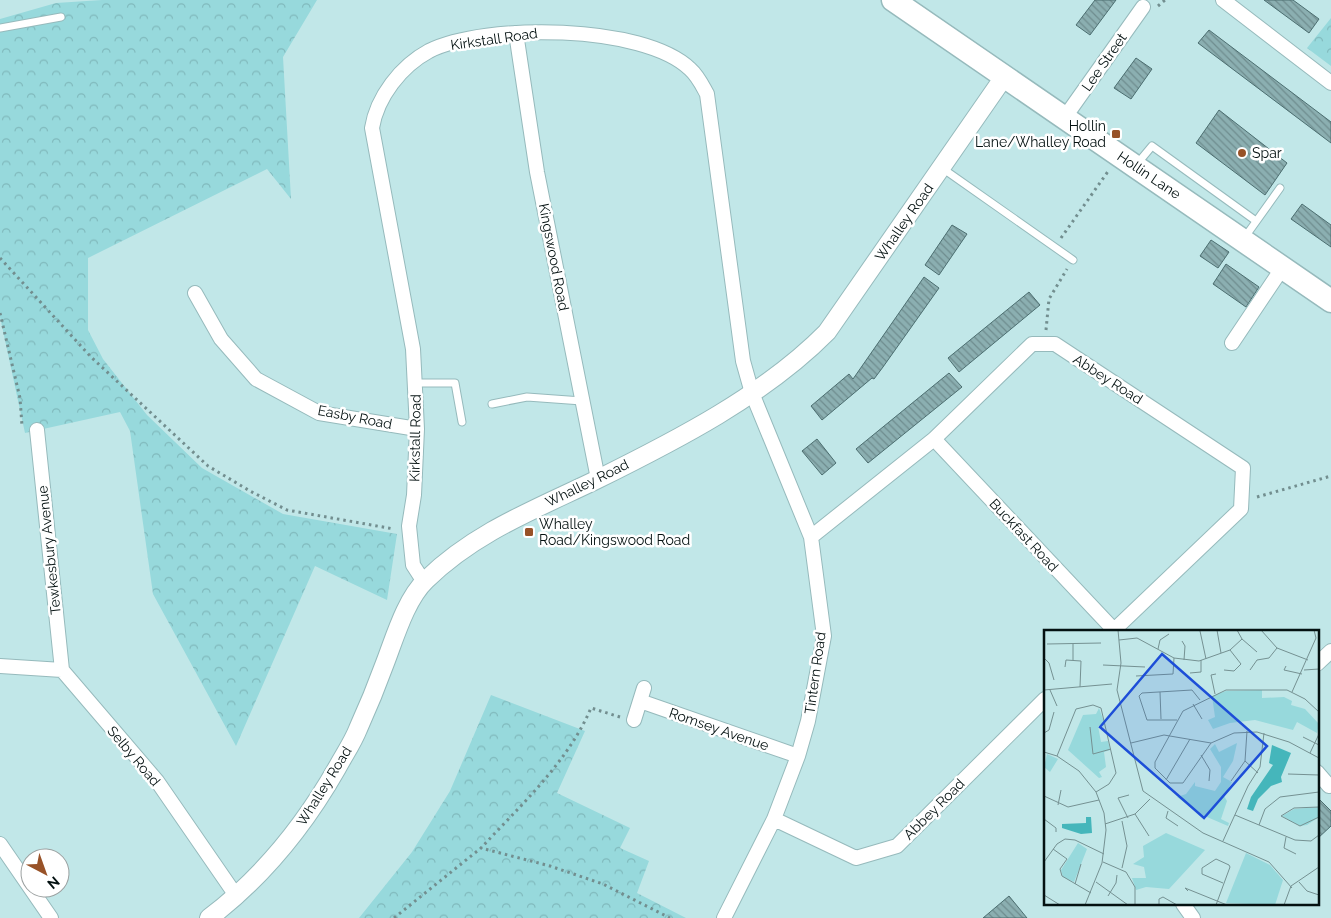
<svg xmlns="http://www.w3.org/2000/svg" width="1331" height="918" font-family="Raleway,sans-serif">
	<defs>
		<pattern id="park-crowns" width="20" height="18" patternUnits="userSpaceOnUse" patternTransform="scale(1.25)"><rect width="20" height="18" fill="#97d9dc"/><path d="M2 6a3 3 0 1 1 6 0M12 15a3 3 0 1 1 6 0" fill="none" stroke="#80b9bc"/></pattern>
		<pattern id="building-back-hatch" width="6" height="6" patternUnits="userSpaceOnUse" patternTransform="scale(1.25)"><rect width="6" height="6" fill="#8bafb1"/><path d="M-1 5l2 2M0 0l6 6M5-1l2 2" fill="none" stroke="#6f8d8f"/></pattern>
	</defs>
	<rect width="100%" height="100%" fill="#c1e7e8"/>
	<path fill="url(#park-crowns)" d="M102 0H317L283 57 291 199 267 169 88 258V330L103 359 147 415 202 468 283 514 397 534 387 600 315 566 236 746 153 594 130 431 120 412 25 433 0 317V19L56 3Z
		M1331 18V66L1307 48Z
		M491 695 585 731 557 793 630 828 620 848 649 861 637 893 686 918H359L412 852 450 791Z"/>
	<path fill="url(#building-back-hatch)" stroke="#4c6e70" d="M1095 0H1116L1090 35 1076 25Z
		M1264 0H1293L1319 19 1309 33Z
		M1209 30 1331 122V143L1198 43Z
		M1136 58 1152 69 1131 99 1114 88Z
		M1219 110 1287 163 1265 195 1196 143Z
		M1302 204 1331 225V247L1291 219Z
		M952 225 967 234 939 275 925 265Z
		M1211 240 1229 252 1218 268 1200 256Z
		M1226 264 1259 287 1246 307 1213 284Z
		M924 277 939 288 883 367 874 379 872 378 822 420 811 406 849 374 853 379Z
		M1029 292 1040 305 959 372 948 358Z
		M949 373 962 387 868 463 856 449Z
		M817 439 836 463 822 475 802 451Z
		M1317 797 1331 811V826L1317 839Z
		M1009 896 1027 918H983Z"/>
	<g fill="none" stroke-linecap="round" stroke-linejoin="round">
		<defs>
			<path id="service" d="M0 28 61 17
				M1137 164 1152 146 1256 221
				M942 168 1073 260
				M1245 237 1280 188
				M416 383H455L462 422
				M492 404 527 397 582 401"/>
			<path id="minor" d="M1223 0 1331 83
				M516 33 537 172 598 479
				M1065 117 1143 7
				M195 293 221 339 256 379 319 413 417 429
				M1232 343 1283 267
				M37 430 62 670
				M934 439 1114 630
				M811 537 934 439 1032 344H1055L1243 468 1241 509 1112 632
				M424 582 413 565 409 526 414 495 417 429 413 349 372 128C377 97 401 66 429 51 485 23 643 24 690 69 698 76 702 85 707 94L743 361 752 393 811 537 824 636 808 721 798 756 774 819 724 918
				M1317 664 1331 651
				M0 666 62 670 157 781 237 897
				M640 701 798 756
				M634 720 644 688
				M1317 772 1329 786
				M774 819 856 858 897 846 1045 699
				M0 844 51 918
				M1183 904 1193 918"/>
			<path id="tertiary" d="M209 918C263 877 304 826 337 768 344 755 353 742 358 729 368 707 377 685 385 663 395 637 406 599 426 580 475 532 536 509 596 480 675 441 765 395 827 332L1004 77"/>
			<path id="primary" d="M893 0 1331 301"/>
		</defs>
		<use href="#service" stroke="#96babc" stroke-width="9"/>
		<use href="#minor" stroke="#96babc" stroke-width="16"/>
		<use href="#tertiary" stroke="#96babc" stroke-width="20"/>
		<use href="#primary" stroke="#96babc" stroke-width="25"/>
		<path stroke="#728e8f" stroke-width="3" stroke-dasharray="2.5 4" stroke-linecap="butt" d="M1158 6 1165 0
			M1061 238 1109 170
			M0 258 91 357 208 466 250 491 287 510 394 529
			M0 313 20 398 22 426
			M1046 330 1049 299 1067 269
			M1257 497 1331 476
			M620 717 591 708C568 762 520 806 481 848L550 866 603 884 670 918
			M394 918 481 848"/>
		<use href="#service" stroke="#fff" stroke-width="7"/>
		<use href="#minor" stroke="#fff" stroke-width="14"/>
		<use href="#tertiary" stroke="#fff" stroke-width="18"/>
		<use href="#primary" stroke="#fff" stroke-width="22"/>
	</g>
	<g fill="#985228" stroke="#fff" stroke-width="2">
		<rect x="1111" y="129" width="10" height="10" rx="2.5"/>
		<circle cx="1242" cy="153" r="5"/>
		<rect x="524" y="527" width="10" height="10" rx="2.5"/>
	</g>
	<g text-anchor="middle" stroke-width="5" stroke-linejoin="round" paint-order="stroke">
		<g font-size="14" fill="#041111" stroke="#fff">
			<text transform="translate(494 39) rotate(-8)" y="5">Kirkstall Road</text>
			<text transform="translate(1104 62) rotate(-55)" y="5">Lee Street</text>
			<text transform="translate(1149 175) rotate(34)" y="5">Hollin Lane</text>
			<text transform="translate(904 222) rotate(-55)" y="5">Whalley Road</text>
			<text transform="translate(554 257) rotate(79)" y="5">Kingswood Road</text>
			<text transform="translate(1108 379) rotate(33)" y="5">Abbey Road</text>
			<text transform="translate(355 417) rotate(11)" y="5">Easby Road</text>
			<text transform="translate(415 438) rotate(-89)" y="5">Kirkstall Road</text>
			<text transform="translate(587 483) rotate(-26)" y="5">Whalley Road</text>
			<text transform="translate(1024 535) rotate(47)" y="5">Buckfast Road</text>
			<text transform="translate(49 550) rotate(-96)" y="5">Tewkesbury Avenue</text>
			<text transform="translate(815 673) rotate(-82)" y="5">Tintern Road</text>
			<text transform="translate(719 729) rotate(19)" y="5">Romsey Avenue</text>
			<text transform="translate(134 756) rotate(50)" y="5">Selby Road</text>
			<text transform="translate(324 786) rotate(-58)" y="5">Whalley Road</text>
			<text transform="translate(934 809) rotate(-45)" y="5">Abbey Road</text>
		</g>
		<g font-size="14" fill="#041111" stroke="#fff" text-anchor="start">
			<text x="1106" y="131" text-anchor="end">Hollin<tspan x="1106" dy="16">Lane/Whalley Road</tspan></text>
			<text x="1252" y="158">Spar</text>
			<text x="539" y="529">Whalley<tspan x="539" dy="16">Road/Kingswood Road</tspan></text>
		</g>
	</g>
	<g transform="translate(1044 630)">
		<rect width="275" height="275" fill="#c1e7e8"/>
		<path d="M202 223 226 235 239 250 231 275 182 273Z" fill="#97d9dc"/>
		<path d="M228 115 247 123 237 147 238 152 227 156 214 169 209 181 203 179 207 167 229 135 225 133ZM42 187H47L48 203 37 204 18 198V194L42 193Z" fill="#45b6bb"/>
		<path d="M218 60V68L240 67 248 71 247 75 261 79 275 94 273 103 253 92 249 100 211 90 186 93 169 99 164 90 171 87 168 66 182 61ZM55 78 61 95 54 96 57 112 64 111 66 120 60 122 62 137 55 142 58 147 55 148 24 120 39 85 52 84ZM193 113 189 131 179 147 188 152 180 166 183 171 177 189 185 193 184 196 156 184 133 167 142 164 151 152V156L171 161 177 152V137L166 119 171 114 175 122ZM3 124 14 129 6 142 0 137ZM275 177V187L263 195 256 196 238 186 250 179ZM122 203 161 220 125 259 102 257 92 260 88 248H102L100 237 89 234 100 227 99 216ZM34 213 43 219 30 252 19 247 17 240Z" fill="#97d9dc"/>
		<path fill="none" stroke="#759192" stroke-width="1" d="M74 0 77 33 73 60 99 161 159 203 225 232 248 258M173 0 177 23M217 0 233 18 264 30M156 1 162 29M198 9 213 22M75 10 93 8 130 28 155 31 186 20 198 9 193 0M138 11 141 16 140 30M3 14 57 13M29 14V30M114 19 116 10 125 4M0 28 5 33 10 50M59 35 101 37M242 36 240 40 258 44M21 37 22 30 37 31 36 57M180 40 190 41 197 34 186 20M206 40 213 30 225 28 233 18M260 40 275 39M146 43 157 42V30M92 46 129 44 130 28M0 60 68 54M6 60 13 76M116 62 117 89M248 62 272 8 270 0M171 64 167 45 172 44M149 74 158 89M133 90H103L95 66 98 63 148 60 156 70M46 97 49 124 67 119M203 101 201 131 214 143M0 103 5 100 10 82M259 107 275 115M87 113 120 105 167 113 190 103 213 102 245 112 275 128M167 113 139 153H126L111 138V132L139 81 182 60H243L261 69 275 82M0 122 13 126 35 141 52 162 60 183 62 200 58 233 41 275M266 123 275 104M157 125 166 140 165 151M13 126 32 79 49 75 57 78 72 143 65 154 52 162M244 144 275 145M122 150 146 109M187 151 201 131M0 166 24 177 55 170M14 175 17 160M275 177 250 178 237 186 256 196 275 187M124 181 122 188 134 196M91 184 105 206M191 185 251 210 267 211 275 205M84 188 74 168 85 165M0 189 12 198V202M78 191 83 216 78 238M61 194 91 184 106 169M215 195 221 179 236 167 275 162M242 207 240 218 252 224M179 211 204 156 216 137 220 103M9 219 23 229 16 239 18 246 47 263M0 232 13 214 21 209 31 210 60 224M59 232 82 242 91 257V275M52 252 84 275M255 252 263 261 275 265M31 254 37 234M144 261 141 258 183 275M0 265 16 275M64 266 72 253 73 245M115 275V269L119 267 133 275M172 275 186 237 185 235 172 229 158 238V244L179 253M240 275 247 256 275 237"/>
		<path fill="#1d4ed8" fill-opacity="0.15" stroke="#1d4ed8" stroke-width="2.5" d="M118 24 223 116 160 188 56 97Z"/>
		<rect width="275" height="275" fill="none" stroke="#041111" stroke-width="2.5"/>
	</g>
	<g transform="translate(45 873) rotate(139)"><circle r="24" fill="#ffffff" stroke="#9ba0a0"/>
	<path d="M0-4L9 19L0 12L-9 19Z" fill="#985228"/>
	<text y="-8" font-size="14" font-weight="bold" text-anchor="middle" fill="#041111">N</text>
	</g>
</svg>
